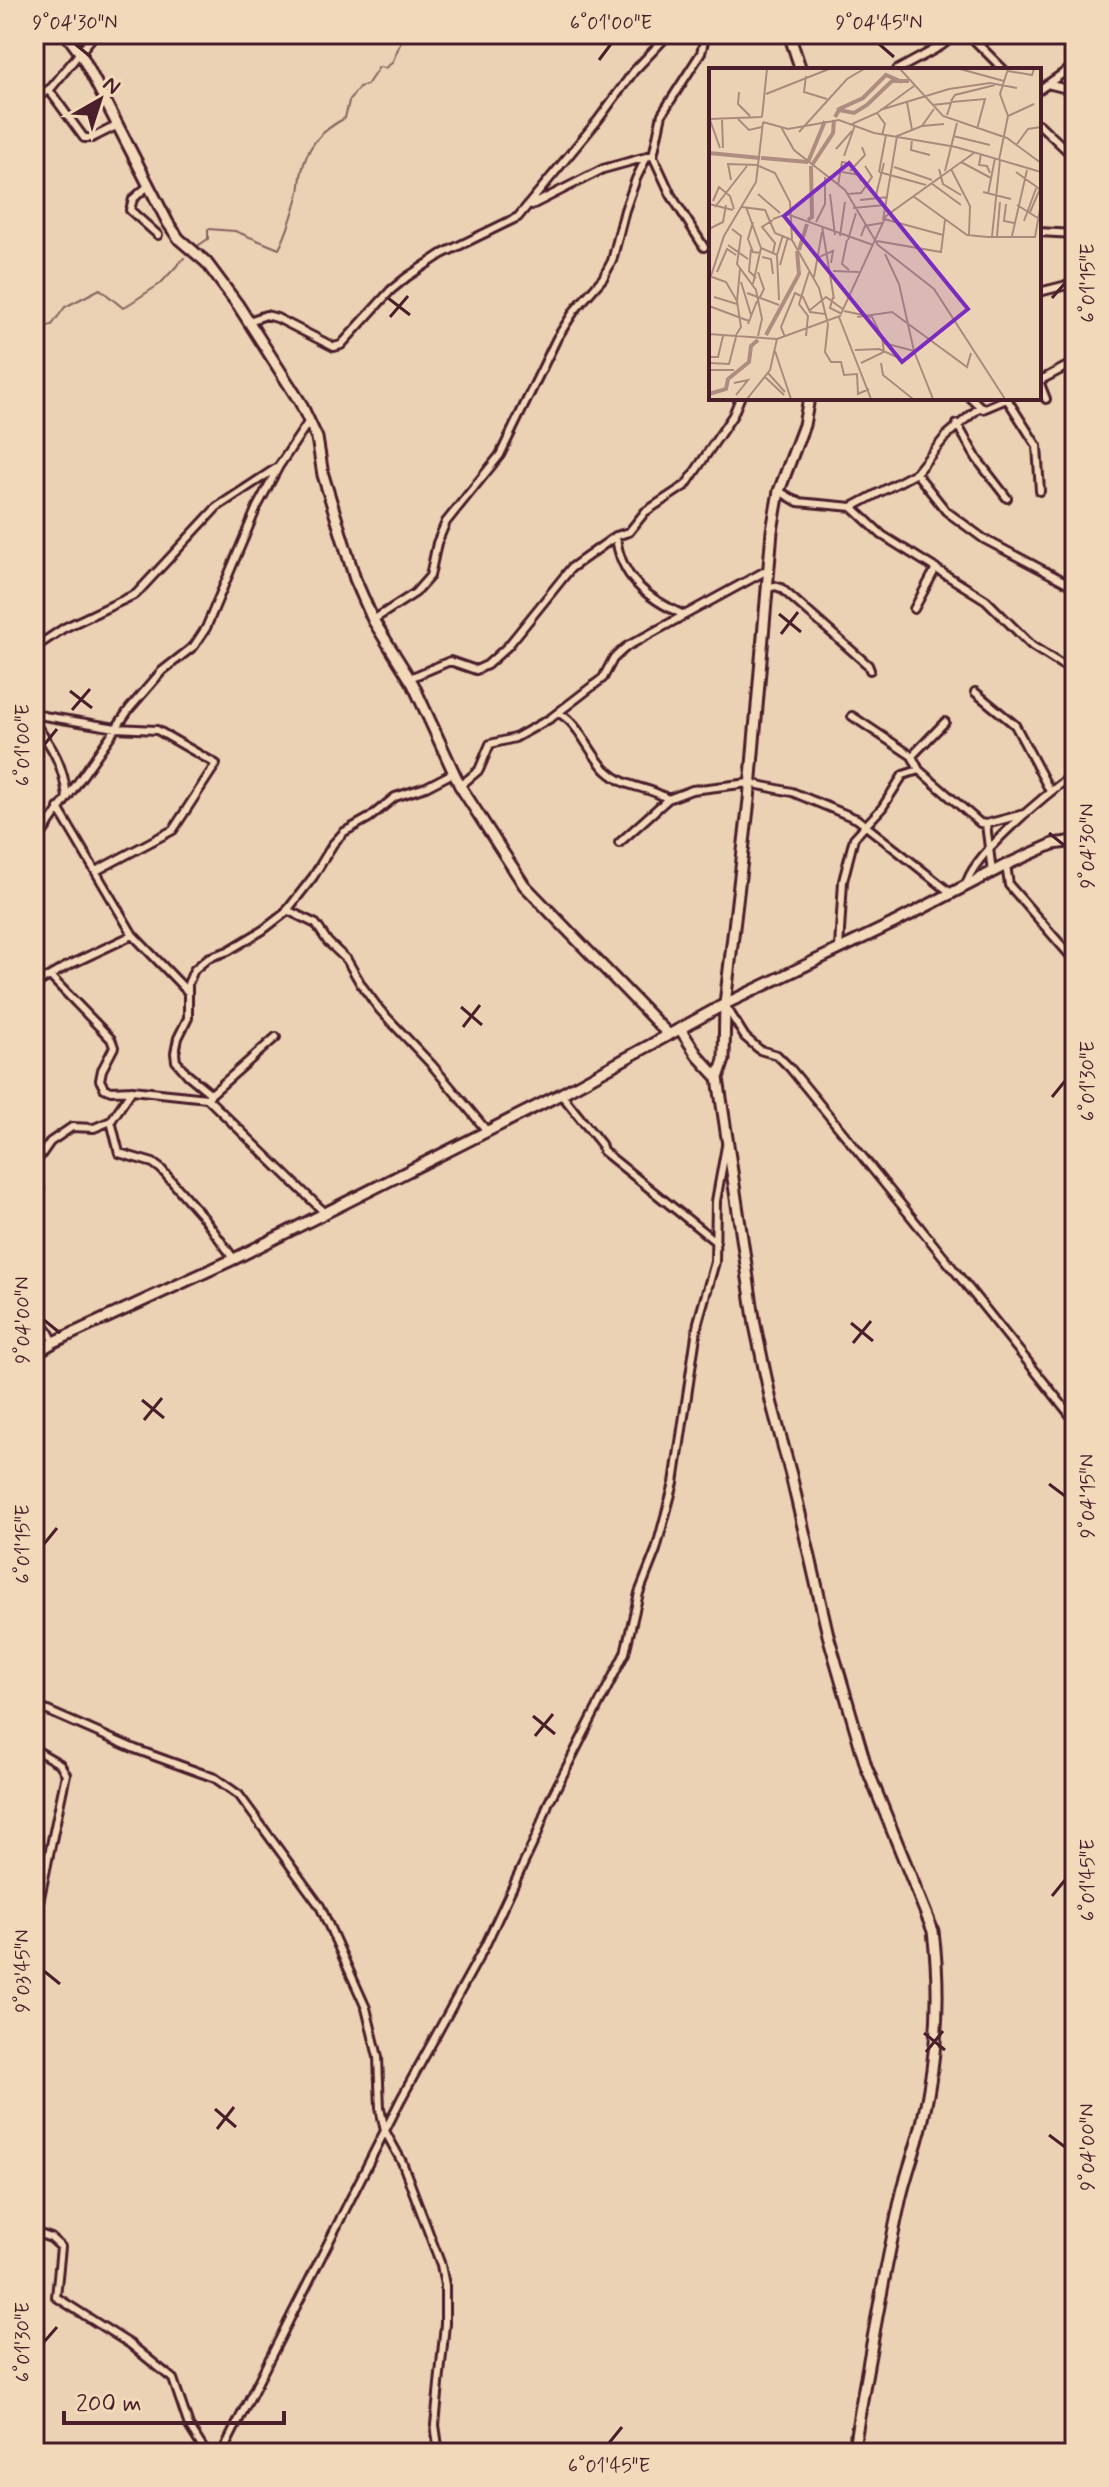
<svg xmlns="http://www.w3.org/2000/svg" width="1109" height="2487" font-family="Mynerve,sans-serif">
	<rect width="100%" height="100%" fill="#ebd2b4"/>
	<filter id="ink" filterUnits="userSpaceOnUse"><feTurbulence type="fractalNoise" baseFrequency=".0125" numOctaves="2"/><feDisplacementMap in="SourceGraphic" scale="16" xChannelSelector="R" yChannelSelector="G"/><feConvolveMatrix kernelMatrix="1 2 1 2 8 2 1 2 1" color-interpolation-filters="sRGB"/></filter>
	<g filter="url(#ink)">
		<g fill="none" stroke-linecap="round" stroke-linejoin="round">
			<path stroke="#86615e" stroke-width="2" d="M196 247 208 239V229L235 231 279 249C288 232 293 214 298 196 300 190 300 183 301 176 306 147 319 132 345 118L349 101 359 87 367 85 379 67 385 68 392 63 404 34
				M34 331 52 325 65 307 100 289 123 308 160 284 184 258"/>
			<defs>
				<path id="street" d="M964 34 973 39 1004 70
					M170 35V34
					M897 70 941 46 957 34
					M1047 84 1075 91
					M49 90 84 138H92L116 126
					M1039 90 1075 65
					M34 100 52 87 95 34
					M1039 124 1075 158
					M148 186 133 199 130 210 158 235
					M532 205 603 169 650 156
					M1039 232 1075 234
					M704 247 671 195 653 156 662 114 701 53 706 34
					M1039 292 1075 283
					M249 321 266 315 277 318 334 347 341 345 391 290 407 277 442 254 518 217 598 120 634 71 669 34
					M1039 381 1075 362
					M1039 381 1046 399
					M971 398 983 409 1009 398
					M1007 399 1037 446 1040 491
					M957 424 977 459 1007 498
					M916 473 946 511 984 539 1075 587
					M779 491 798 502 852 507 882 535 986 600 1032 646 1075 673
					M852 507 916 473 947 435 980 407
					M616 536C620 578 648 599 684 615
					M768 588 775 586 781 588 868 665 870 670
					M914 609 936 568
					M373 620 415 593 430 576 437 543 446 522 500 455 557 338 575 310 603 278 612 261 625 210 636 179 647 156
					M34 648 64 628 136 594 217 507 278 467
					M410 678 450 661 476 670 487 665 508 646 571 568 616 536 629 532 645 512 686 485 733 415 740 398
					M975 692 1015 725 1050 791
					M34 711 44 716 116 728 157 730 216 764 173 830 96 871
					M558 713C578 721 589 753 606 770 629 791 645 784 668 799
					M852 716 912 756 919 770 980 823 986 824 1024 814
					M34 723C53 747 64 767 67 798
					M912 756 945 722
					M460 786 479 770 490 744 515 738 551 718 603 678 613 659 626 647 769 569
					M58 808 133 935 188 992
					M986 824 992 872
					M619 843 668 799 692 790 749 783 792 792 857 819 951 893
					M34 845 130 708 162 671 194 646 206 628 257 507 279 466 309 421
					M1006 865 1009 885 1075 961
					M966 886C970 856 1049 792 1075 773
					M287 910 316 924 328 942 347 960 362 986 380 1010 432 1065 487 1131
					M839 948 843 881 854 838 882 808 903 775 919 770
					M50 976 111 1039 114 1047 102 1070 100 1080 104 1088 111 1091 132 1090 207 1098 324 1212
					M34 985 67 966 133 935
					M727 1008 745 1037 760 1050 777 1055 790 1068C886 1185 981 1303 1075 1421
					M132 1090 111 1121 119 1153 153 1163 161 1169 204 1218 234 1259
					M211 1094 188 1075 176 1061 175 1053 178 1038 188 1018V984L194 970 208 958 228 951 263 930 285 913 313 877 333 844 344 832 369 818 395 797 426 787 453 773
					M561 1094 601 1144 603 1151 716 1242
					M209 1096 276 1037
					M34 1165 50 1142 72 1127 94 1128 111 1121
					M34 1184 40 1190 34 1193
					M34 1305 54 1342
					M34 1705 135 1749 215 1778 239 1795 320 1906 366 2008 378 2057 380 2108 385 2131 402 2162 441 2265 445 2285V2324L435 2425 439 2453
					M34 1749 60 1764 66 1774 34 1926
					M34 2232 51 2238 61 2247 56 2297 130 2344 173 2379 189 2426 206 2453
					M222 2453 401 2099 485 1946 537 1835 548 1804 625 1653 639 1593 656 1550 674 1483 698 1322 715 1262 716 1201 726 1146"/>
				<path id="secondary" d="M66 34 81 54 168 223 179 239 206 262 238 305 300 402 317 438 323 475 355 579 373 620 413 684 460 786 524 885 669 1035
					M789 34 801 70
					M809 398 804 425 779 491 772 531 749 800 725 1004 724 1060 718 1078 755 1325 771 1401 791 1475 828 1635 866 1766 933 1931C941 1994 937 2057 923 2119 917 2147 906 2173 900 2201 882 2285 867 2369 853 2453
					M681 1030 697 1055 718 1078
					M34 1354 54 1342 234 1259 561 1094 725 1004 892 924 1006 865 1053 844 1075 841"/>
			</defs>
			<use href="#street" stroke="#4a1f2b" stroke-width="12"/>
			<use href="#secondary" stroke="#4a1f2b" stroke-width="15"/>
			<use href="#street" stroke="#f2d9ba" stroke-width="6"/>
			<use href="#secondary" stroke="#f2d9ba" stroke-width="9"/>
		</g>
	</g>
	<path fill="none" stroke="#4a1f2b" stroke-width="3" d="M75 44 91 57M879 44 894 57M599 60 611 44M388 298 410 315M1052 298 1065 283M390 317 408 296M779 614 801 632M781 634 798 612M70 691 92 708M72 710 90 689M44 745 57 729M1049 833 1065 846M461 1007 482 1025M463 1027 480 1005M1052 1097 1065 1081M44 1320 60 1333M851 1323 873 1341M853 1343 871 1321M142 1400 164 1418M144 1420 162 1398M1049 1484 1065 1496M44 1544 57 1528M533 1716 555 1734M535 1736 553 1714M1052 1896 1065 1880M44 1971 60 1984M924 2033 945 2050M926 2052 943 2031M215 2109 236 2127M217 2129 234 2107M1049 2135 1065 2147M44 2342 57 2327M609 2443 622 2427"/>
	<g transform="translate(709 68)">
		<rect width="332" height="332" fill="#ebd2b4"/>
		<path fill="none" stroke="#ae8d80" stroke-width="4" d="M128 42 154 30 177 7 193 14M126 49 130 42 145 45 158 37 183 13H200M0 85 51 90M52 90 99 94M99 94 116 53M103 97 124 65 125 52M99 152 103 149 102 98M90 182 98 156M57 267 90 206 88 183M0 326 17 321 19 311 40 294 42 278 49 272"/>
		<path fill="none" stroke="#ab8a7d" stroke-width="2" d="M191 1 234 48 298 70 332 95M251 1 295 13M299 1 291 26 299 48M299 3 323 7 325 1M97 8 95 24 118 31M30 24 29 36 41 48M57 26 120 1M242 33 246 27 286 17M198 34 203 62M242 34 276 31 268 61M223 37 242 35 238 47M225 41 213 58 235 56M171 42 240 21 281 15 308 20M168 45 176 56 173 67M53 49 58 1M0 51 53 49M29 51 40 62 53 59M1 52 11 80M13 52 14 80M54 54 79 61 130 52 165 65 247 79 332 104M143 56 168 45 205 18M72 59 85 82 136 122 169 177 225 221 296 331M90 64 138 11 155 1M244 68 281 77M203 71 202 82 221 87M308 76 319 61 332 59M127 81 143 63M272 86 270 97 278 98 281 105M135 88 146 57M290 92 299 48 325 36M252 94 282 110M50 98 66 105 81 134 83 171M185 99 223 112M230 101 234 116 252 127M242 101 261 138 260 167M141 103 156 87 153 79M236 103 248 55M133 104 151 107 152 113M170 104 217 117M170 104 177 67M307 104 332 122M22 112 19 96 49 97M222 115 252 137M129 117 133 94 143 96M274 124 302 131M49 126 71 145M121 126 126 167M138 126 152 125 163 109 156 98M279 126 286 90M204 128 258 167 279 169H326L332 136M166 131 175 95M151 132 179 129M4 133 10 119 21 128 25 141M0 136 24 142M297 136 295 153 305 155M308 137 332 152M6 139 38 98M33 139 56 142 66 165 83 172 110 220 119 256 116 284 122 294H132L135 307 148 306 149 326 160 321M37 139 52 180 44 216M144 140 176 137M321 144 331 121M64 151 78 146 164 177M175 151 234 167M174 152 188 68 213 58M315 153 328 118M44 154 39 171 44 184 52 185M107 154 116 136V109M113 158 125 231M0 161 14 154 17 137M23 161 32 168 28 196 47 222 53 251 49 268M131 168 136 134M152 168 156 158 173 155M283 168 291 92M288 168 291 134M303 168 318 102M138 172 133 196 140 202M139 172 147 145M168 173 232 184 236 152M19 177 39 191M52 180 68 187 74 167M42 181 40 203 47 210M64 185 66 175 53 159 64 152M176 186 190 216 205 283 224 331M68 187 70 232M53 189 62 191 64 206M110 189 124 183 122 195M71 197 79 169M124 203 150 204M8 204 18 181 27 187M49 204 55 221 51 229M3 209 17 214 28 233 32 259 27 267M105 209 113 164M0 214 15 168 47 114 54 54M32 214 42 247M38 225 70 237M5 229 28 236M124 229 121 240 133 246M28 233 31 201M0 238 40 253M101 242 117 229 135 242M135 243 163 249 173 269 175 284 152 295M130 249 162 331M148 249 183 244 258 299 262 285M39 256 48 233M0 266 68 271 61 302 38 331M97 268 99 248 90 236 100 204M76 269 72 259 86 225 94 229 101 244 116 246M68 271 131 248 177 148 265 85M175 275 205 283M146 282 170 281 190 290M66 283 82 331M0 289H9L14 268M0 295 20 296 27 269M172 295 174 307 204 331M0 302H25M59 305 76 324M56 309 75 327M25 315 39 312 27 327"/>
		<path fill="#7b2cbf" fill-opacity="0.15" stroke="#7b2cbf" stroke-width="4" d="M140 95 259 241 193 294 75 148Z"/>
		<rect width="332" height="332" fill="none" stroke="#4a1f2b" stroke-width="4"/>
	</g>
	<rect width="1109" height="2487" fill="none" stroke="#f2d9ba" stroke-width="88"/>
	<g transform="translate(100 100) rotate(39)" stroke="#f2d9ba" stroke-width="6" paint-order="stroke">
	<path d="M0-6L14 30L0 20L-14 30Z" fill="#4a1f2b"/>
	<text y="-12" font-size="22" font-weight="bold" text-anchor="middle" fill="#4a1f2b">N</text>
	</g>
	<path d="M64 2411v12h220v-12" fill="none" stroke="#4a1f2b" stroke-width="4"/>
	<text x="76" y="2411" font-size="24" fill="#4a1f2b" stroke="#f2d9ba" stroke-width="6" paint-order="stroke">200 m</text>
	<rect x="44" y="44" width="1021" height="2399" fill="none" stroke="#4a1f2b" stroke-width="3"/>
	<g font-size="20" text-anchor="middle" fill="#4a1f2b">
		<text x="75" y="29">9°04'30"N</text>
		<text x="611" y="29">6°01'00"E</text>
		<text x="879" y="29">9°04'45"N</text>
		<text transform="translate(1087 283) rotate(-90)" y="7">6°01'15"E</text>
		<text transform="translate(22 745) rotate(-90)" y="7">6°01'00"E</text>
		<text transform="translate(1087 846) rotate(-90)" y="7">9°04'30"N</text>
		<text transform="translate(1087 1081) rotate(-90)" y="7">6°01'30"E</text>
		<text transform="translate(22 1320) rotate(-90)" y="7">9°04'00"N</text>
		<text transform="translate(1087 1496) rotate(-90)" y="7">9°04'15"N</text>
		<text transform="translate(22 1544) rotate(-90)" y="7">6°01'15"E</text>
		<text transform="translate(1087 1880) rotate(-90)" y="7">6°01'45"E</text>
		<text transform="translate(22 1971) rotate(-90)" y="7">9°03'45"N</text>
		<text transform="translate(1087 2147) rotate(-90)" y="7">9°04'00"N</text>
		<text transform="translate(22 2342) rotate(-90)" y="7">6°01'30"E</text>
		<text x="609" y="2472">6°01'45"E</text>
	</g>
</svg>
